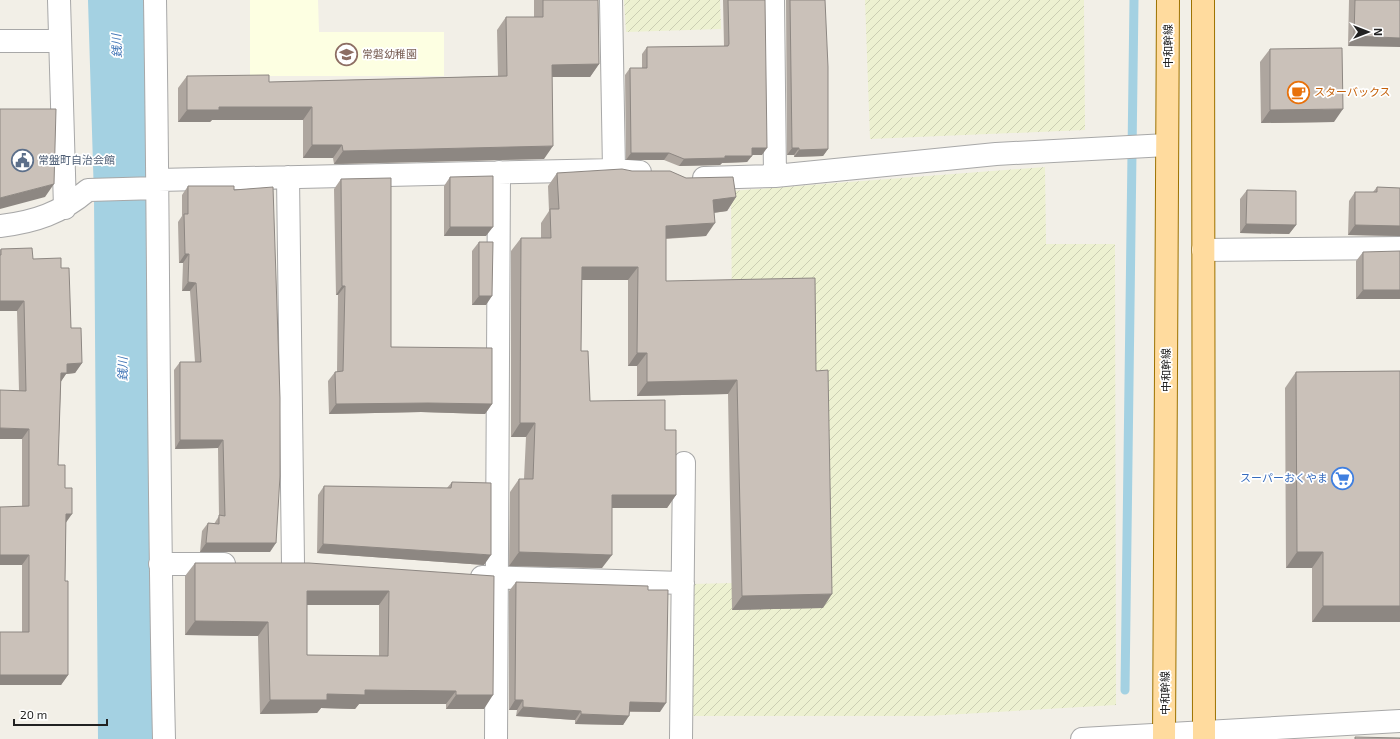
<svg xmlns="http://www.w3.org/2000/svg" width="1400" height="739" font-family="'Exo 2','Noto Sans JP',sans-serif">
	<defs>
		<pattern id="farmland-furrows" width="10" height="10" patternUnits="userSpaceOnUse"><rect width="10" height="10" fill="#edf1d1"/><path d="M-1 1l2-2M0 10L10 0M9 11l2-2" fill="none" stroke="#cbceb3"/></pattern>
	</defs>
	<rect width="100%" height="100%" fill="#f2efe7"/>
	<path fill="#fdffe2" d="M250 0H318L319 32H444V76H250Z"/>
	<path fill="url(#farmland-furrows)" d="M624 0H720L721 29 626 32Z
		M865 0H1084L1085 130 870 139Z
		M1045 167 1046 244H1115L1116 705 928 716H690L691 584 734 583 731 191Z"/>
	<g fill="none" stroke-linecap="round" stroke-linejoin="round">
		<path stroke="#a4d1e2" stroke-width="9" d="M1125 690 1134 0"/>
		<path stroke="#a4d1e2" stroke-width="56" d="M116 0 122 197 126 739"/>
		<defs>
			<path id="minor" d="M59 0 65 208
				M155 0C159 246 158 493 164 739
				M611 0 614 170
				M773 0 775 176
				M0 41H60
				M288 177 293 564
				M704 178 775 176 996 154 1167 145
				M158 180 614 170 640 172
				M0 226C35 222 61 213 88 190L158 188
				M1203 250 1400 248
				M160 564H224
				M482 577 683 583
				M496 739 499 172
				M681 739 684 463
				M1082 739 1400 721"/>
			<path id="major" d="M1203 0 1204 739
				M1164 739 1168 0"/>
		</defs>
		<use href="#minor" stroke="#a8a8a8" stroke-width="24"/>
		<use href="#major" stroke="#9d7200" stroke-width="24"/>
		<use href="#minor" stroke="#fff" stroke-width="22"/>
		<use href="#major" stroke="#ffdb9e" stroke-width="22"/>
	</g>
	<path fill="#aea69f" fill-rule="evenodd" d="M534 0H598L599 64 590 77H552L544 159 334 164 333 158H303V120H212L210 122H178V88L187 76 269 82 498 76 497 30 506 17H534Z
		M723 0H765L762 155H752L747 162 722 163 720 165 679 166 664 160H626L625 75 630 68H642V54L647 47 724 46Z
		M786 0H825L828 149 823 156 794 157V155H787Z
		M1349 0H1400L1348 46Z
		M1270 49 1334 122 1261 123 1260 62Z
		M632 171 686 178 736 197 727 211 714 213 706 236 666 239V281L816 371 823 608 732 610 728 394 637 396V366H628V280H581V351L590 401 665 430 676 495 667 508H612L602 568 509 566 510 492 519 479H524L526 437H511V251L521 238H541V223L549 211 548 186 557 173Z
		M450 177 486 236H444V186Z
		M341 179 391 347 492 404 485 414 421 412 329 414 328 381 335 372H337L338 295H336L334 189Z
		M188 186 234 190 270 552H200L202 531 208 523 214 524 219 516 218 448 175 449 174 370 180 362H195L190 291H182L183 263H179L178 222 182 216V195Z
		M1377 187 1400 188V236L1348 235 1349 201 1355 192H1373Z
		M1247 190 1296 225 1289 234 1240 233V199Z
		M479 242 486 305H472V251Z
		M1 249 33 259 61 268 71 328 82 363 75 373 66 374 61 381 58 465 65 488 66 522 65 581 68 675 61 685H0V632H22V565H0L22 507V439L19 391 17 311H0V250Z
		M1363 252 1400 299H1356V261Z
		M1400 371V622H1312V568H1286L1285 388 1296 372Z
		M452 482 484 565 317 553 318 495 324 486 447 488Z
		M195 563 494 576 484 709H446V704H359L355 709 321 708 317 713 260 714 258 636 185 635V576ZM307 605H379V656L307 655Z
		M516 582 648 590 660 712H630L623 725 575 724V720L516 716 517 710H509V591Z"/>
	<path fill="#8d8782" d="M1354 36 1400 38V47L1348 46Z
		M599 64 590 77H543L552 65Z
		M219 107H312L303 120H212L210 122H178L187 110Z
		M1343 109 1334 122 1261 123 1270 110Z
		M312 145H342L333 158H303Z
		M553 146 544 159 334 164 343 151Z
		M752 148H767L762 155H747Z
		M792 148H799L794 155H787Z
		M828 149 823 156 794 157 799 150Z
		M631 153H669L664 160H626Z
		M725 156H752L747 162 722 163 720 165 679 166 684 159Z
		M54 184 45 197 0 209V198Z
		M736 197 727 211 704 214 713 200Z
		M715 223 706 236 656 239 666 226Z
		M1246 224 1296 225 1289 234 1240 233Z
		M1355 225 1400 226V236L1348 235Z
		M450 227H493L486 236H444Z
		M185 254H189L183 263H179Z
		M582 267H638L628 280H572Z
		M188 282 196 283 190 291H182Z
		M342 286H345L338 295H336Z
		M1363 290H1400V299H1356Z
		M479 296H492L486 305H472Z
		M0 301H24L17 311H0Z
		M637 353H647L637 366H628Z
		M82 363 75 373 66 374 60 383H54L67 364Z
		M737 380 728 394 637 396 647 382Z
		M428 403 492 404 485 414 421 412 329 414 336 404Z
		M520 423H535L526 437H511Z
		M0 428 29 429 22 439H0Z
		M180 440H223L218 448 175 449Z
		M612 495H676L667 508H603Z
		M66 514H72L65 524Z
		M206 543H276L270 552H200Z
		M323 544 491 555 484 565 317 553Z
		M519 552 612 555 602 568 509 566Z
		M1297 552H1323L1312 568H1286Z
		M0 555H29L22 565H0Z
		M307 591H389L379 605H298Z
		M832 594 823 608 732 610 742 596Z
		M1323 606H1400V622H1312Z
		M195 621 268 622 258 636 185 635Z
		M0 675H68L61 685H0Z
		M365 690 456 691 446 704H359L355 709 321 708 317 713 260 714 270 700Z
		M456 695H493L484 709H446Z
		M515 700H523L517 710H509Z
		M630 702 666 703 660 712 624 711Z
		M523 707 581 711 575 720 516 716Z
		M581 714 629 716 623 725 575 724Z"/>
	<path fill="#cac1b9" stroke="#8d8782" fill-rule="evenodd" d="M543 0H598L599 64 552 65 553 146 343 151 342 145H312V107H219V110H187V76L269 75V82L507 76 506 17H543Z
		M728 0H765L767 148H752V156H725V158L684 159 669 153H631L630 68H647V47L728 46 729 44Z
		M790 0H825L828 67V149L799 150V148H792Z
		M1355 0H1400V38L1354 36Z
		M1342 48 1343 109 1270 110V49Z
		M0 109H56L54 184 0 198Z
		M622 169 632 171H670L686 178 733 177 736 197 713 200 715 223 666 226V281L815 278 816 371 828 370 832 594 742 596 737 380 647 382V353H637L638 267H582L581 351H588L590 401 665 400V430H676V495H612V555L519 552V479H533L535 423H520L521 238H551L550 209H559L557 173Z
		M493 176V227H450V177Z
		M391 178V347L492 348V404L428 403 336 404 335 372 343 371 345 286H342L341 179Z
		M188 186H234V190L273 187 280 398V476L276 543H206L208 523 219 524V515L225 516 223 440H180V362H201L196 283 188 282 189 254H185L184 214H188Z
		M1377 187 1400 188V226L1355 225V192H1377Z
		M1247 190 1296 191V225L1246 224Z
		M479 242H493L492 296H479Z
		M32 248 33 259 61 258V268H69L71 328H81L82 363 67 364V373H61L58 465H65V488H72V514H66L65 581H68V675H0V632H29V555H0V507L29 506V429L0 428V390L26 391 24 301H0V255H1V249Z
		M1400 251V290H1363V252Z
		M1400 371V606H1323V552H1297L1296 372Z
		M452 482 491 483V555L323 544 324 486 451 488Z
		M195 563H309L494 576 493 695H456V691L365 690V695L327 694V700H270L268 622 195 621ZM307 591H389L388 656 307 655Z
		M516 582 648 586V590H668L666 703 630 702 629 716 581 714V711L523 707V700H515Z
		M1355 737 1400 738V739H1355Z"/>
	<defs>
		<symbol id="school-ring" viewBox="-11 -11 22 22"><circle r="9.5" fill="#fff" stroke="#8d6e63" stroke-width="1.5"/><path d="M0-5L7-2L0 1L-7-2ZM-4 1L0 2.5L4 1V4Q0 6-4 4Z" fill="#8d6e63"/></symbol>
		<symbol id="cafe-ring" viewBox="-11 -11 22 22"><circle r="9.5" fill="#fff" stroke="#e8710a" stroke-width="1.5"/><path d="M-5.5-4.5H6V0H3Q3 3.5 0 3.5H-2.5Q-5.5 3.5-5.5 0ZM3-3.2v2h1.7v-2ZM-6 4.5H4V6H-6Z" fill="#e8710a"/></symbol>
		<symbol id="civic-ring" viewBox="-11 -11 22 22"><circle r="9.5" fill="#fff" stroke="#5c6f8a" stroke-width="1.5"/><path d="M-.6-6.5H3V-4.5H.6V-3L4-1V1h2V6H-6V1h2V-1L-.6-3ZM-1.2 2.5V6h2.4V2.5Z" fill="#5c6f8a"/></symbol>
		<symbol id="supermarket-ring" viewBox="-11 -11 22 22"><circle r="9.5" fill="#fff" stroke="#3f7fe0" stroke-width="1.5"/><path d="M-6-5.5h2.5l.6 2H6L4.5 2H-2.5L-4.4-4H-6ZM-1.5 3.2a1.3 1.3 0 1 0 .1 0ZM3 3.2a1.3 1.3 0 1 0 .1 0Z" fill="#3f7fe0"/></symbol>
	</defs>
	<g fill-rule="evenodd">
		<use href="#school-ring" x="334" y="42" width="25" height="25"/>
		<use href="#cafe-ring" x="1286" y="80" width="25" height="25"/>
		<use href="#civic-ring" x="10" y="148" width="25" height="25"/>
		<use href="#supermarket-ring" x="1330" y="466" width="25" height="25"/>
	</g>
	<g text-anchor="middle" stroke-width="3.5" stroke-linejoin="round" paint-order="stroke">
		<g font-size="11" fill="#212121" stroke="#fff">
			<text transform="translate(1168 46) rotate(-90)" y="4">中和幹線</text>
			<text transform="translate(1166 370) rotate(-90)" y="4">中和幹線</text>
			<text transform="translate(1165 693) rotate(-90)" y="4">中和幹線</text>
		</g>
		<g font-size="11" fill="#785e54" stroke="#fff" text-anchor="start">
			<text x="362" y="58">常磐幼稚園</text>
		</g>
		<g font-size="11" fill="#c56008" stroke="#fff" text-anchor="start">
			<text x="1314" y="96">スターバックス</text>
		</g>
		<g font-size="11" fill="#4e5e75" stroke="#fff" text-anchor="start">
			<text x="38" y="164">常盤町自治会館</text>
		</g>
		<g font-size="11" fill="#366cbe" stroke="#fff" text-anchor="end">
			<text x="1328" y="482">スーパーおくやま</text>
		</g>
		<g font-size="12" font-style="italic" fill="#4578b8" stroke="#fff">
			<text transform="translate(117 46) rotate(-92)" y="4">銭川</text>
			<text transform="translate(123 369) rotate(-90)" y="4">銭川</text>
		</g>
	</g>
	<g transform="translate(1368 32) rotate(90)" stroke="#ffffff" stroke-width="3" paint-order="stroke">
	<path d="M0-3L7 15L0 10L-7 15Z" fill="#212121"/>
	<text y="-6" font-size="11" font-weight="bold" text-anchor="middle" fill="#212121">N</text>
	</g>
	<path d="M14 719v6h93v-6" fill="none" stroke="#212121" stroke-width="2"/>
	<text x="20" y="719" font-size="12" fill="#212121" stroke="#ffffff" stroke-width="3" paint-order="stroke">20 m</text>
</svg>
